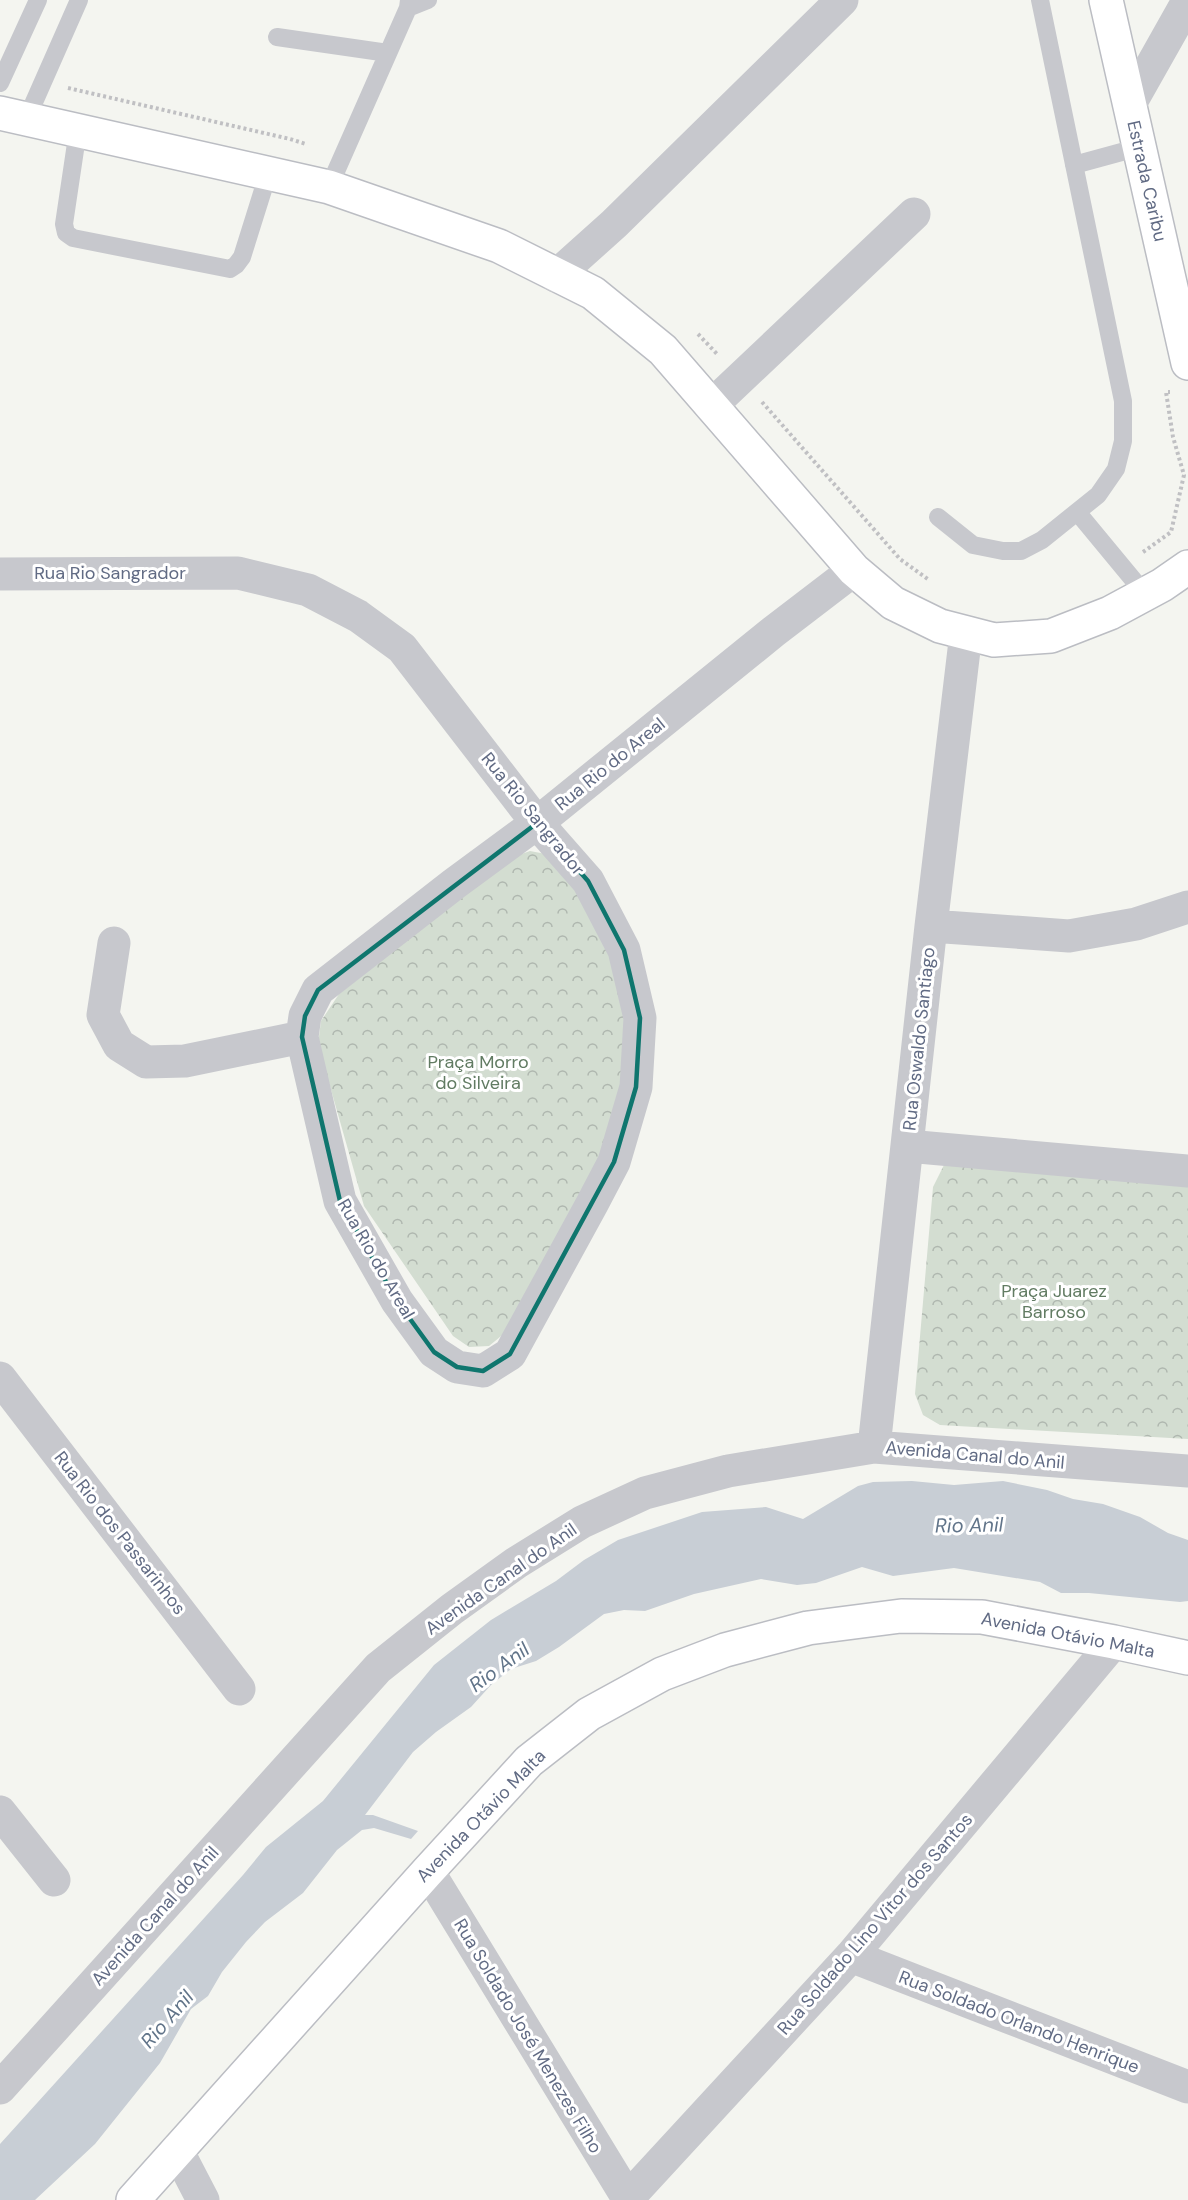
<svg xmlns="http://www.w3.org/2000/svg" width="1188" height="2200" font-family="'DM Sans',sans-serif">
	<defs>
		<pattern id="forest-crowns" width="20" height="18" patternUnits="userSpaceOnUse" patternTransform="scale(1.5)"><rect width="20" height="18" fill="#d3ddd1"/><path d="M2 6a3 3 0 1 1 6 0M12 15a3 3 0 1 1 6 0" fill="none" stroke="#afb7af"/></pattern>
	</defs>
	<rect width="100%" height="100%" fill="#f4f5f0"/>
	<path fill="url(#forest-crowns)" d="M530 851 551 855 611 941 629 1041 611 1135 506 1332 489 1346 469 1347 453 1336 364 1206 318 1044 321 1021 339 994 510 858Z
		M944 1165 1188 1186V1439L940 1425 923 1415 915 1394 933 1187Z"/>
	<path fill="#c8ced5" d="M912 1481 954 1485 1003 1481 1047 1490 1073 1499 1103 1504 1140 1517 1168 1533 1188 1540V1601L1180 1602 1089 1593H1061L1040 1582 954 1568 893 1576 862 1567 816 1583 797 1585 761 1579 694 1594 645 1611 624 1610 604 1614 559 1647 536 1661 511 1669 491 1685 471 1707 436 1732 413 1752 365 1815H373L418 1831 411 1839 374 1828 362 1830 337 1850 303 1893 265 1922 246 1942 222 1972 208 1996 191 2009 160 2063 95 2144 35 2200H0V2144L243 1875 266 1847 323 1801 434 1665 491 1620 556 1581 584 1560 618 1540 702 1512 766 1507 803 1519 858 1486 873 1482Z"/>
	<g fill="none" stroke-linecap="round" stroke-linejoin="round">
		<defs>
			<path id="secondary" d="M1106 0 1188 363
				M0 113 329 187 499 246 593 293 663 350 854 570 893 603 940 626 994 640 1051 636 1110 613 1162 585 1188 567
				M133 2200 428 1871 529 1761 589 1714 662 1674 725 1650 808 1628 901 1616 982 1617 1114 1642 1188 1658"/>
		</defs>
		<use href="#secondary" stroke="#bbbdc3" stroke-width="36"/>
		<path stroke="#c0c0c3" stroke-width="4" stroke-dasharray="3 3" stroke-linecap="butt" d="M68 88 290 139 306 144
			M698 334 718 355
			M762 402 900 559 929 580
			M1143 552 1171 532 1184 475 1173 437 1166 392H1170"/>
		<path stroke="#c7c8cd" stroke-width="18" d="M408 8 428 0
			M277 37 388 53
			M0 83 38 0
			M27 118 79 0
			M78 130 64 224 66 233 73 238 230 269 236 265 242 257 268 174
			M1074 165 1140 147
			M329 187 408 8 409 0
			M1078 513 1145 594
			M938 517 973 545 1003 551H1021L1042 540 1098 495 1116 469 1123 441V401L1040 0"/>
		<path stroke="#c7c8cd" stroke-width="33" d="M1130 104 1188 1
			M556 276 614 224 842 0
			M711 406 914 214
			M0 574 238 573 308 590 358 616 402 648 537 823 588 881 624 950 640 1018 636 1087 614 1162 592 1204 510 1354 483 1371 457 1367 434 1352 397 1301 340 1201 302 1037 305 1016 318 990 454 884 537 823 773 632 854 570
			M931 926 1069 936 1136 924 1188 907
			M114 943 103 1015 119 1045 146 1062 185 1061 302 1037
			M907 1146 1188 1171
			M0 1378 239 1689
			M874 1447 931 926 966 633
			M0 1812 54 1880
			M428 1871 629 2200
			M851 1956 1188 2087
			M0 2088 378 1668 452 1609 516 1563 582 1522 645 1493 728 1471 874 1447 1188 1471
			M177 2150 203 2200
			M628 2198 851 1956 1114 1642"/>
		<use href="#secondary" stroke="#fff" stroke-width="33"/>
	</g>
	<path fill="none" stroke="#0f766e" stroke-width="4.5" stroke-linejoin="round" d="M537 823 588 881 624 950 640 1018 636 1087 614 1162 510 1354 483 1371 457 1367 434 1352 397 1301 340 1201 302 1037 305 1016 318 990Z"/>
	<g text-anchor="middle" stroke-width="6" stroke-linejoin="round" paint-order="stroke">
		<g font-size="18" fill="#616b84" stroke="#fff">
			<text transform="translate(1147 181) rotate(77)" y="6">Estrada Caribu</text>
			<text x="110" y="579">Rua Rio Sangrador</text>
			<text transform="translate(610 764) rotate(-39)" y="6">Rua Rio do Areal</text>
			<text transform="translate(533 814) rotate(51)" y="6">Rua Rio Sangrador</text>
			<text transform="translate(919 1039) rotate(-84)" y="6">Rua Oswaldo Santiago</text>
			<text transform="translate(376 1259) rotate(60)" y="6">Rua Rio do Areal</text>
			<text transform="translate(975 1455) rotate(5)" y="6">Avenida Canal do Anil</text>
			<text transform="translate(120 1533) rotate(52)" y="6">Rua Rio dos Passarinhos</text>
			<text transform="translate(501 1579) rotate(-35)" y="6">Avenida Canal do Anil</text>
			<text transform="translate(1068 1635) rotate(11)" y="6">Avenida Otávio Malta</text>
			<text transform="translate(481 1816) rotate(-46)" y="6">Avenida Otávio Malta</text>
			<text transform="translate(155 1916) rotate(-48)" y="6">Avenida Canal do Anil</text>
			<text transform="translate(875 1924) rotate(-49)" y="6">Rua Soldado Lino Vitor dos Santos</text>
			<text transform="translate(1019 2022) rotate(21)" y="6">Rua Soldado Orlando Henrique</text>
			<text transform="translate(528 2036) rotate(59)" y="6">Rua Soldado José Menezes Filho</text>
		</g>
		<g font-size="18" fill="#617b62" stroke="#fff">
			<text x="478" y="1068">Praça Morro<tspan x="478" dy="21">do Silveira</tspan></text>
			<text x="1054" y="1297">Praça Juarez<tspan x="1054" dy="21">Barroso</tspan></text>
		</g>
		<g font-size="20" font-style="italic" fill="#617489" stroke="#fff">
			<text transform="translate(969 1525) rotate(-1)" y="7">Rio Anil</text>
			<text transform="translate(499 1667) rotate(-36)" y="7">Rio Anil</text>
			<text transform="translate(167 2019) rotate(-49)" y="7">Rio Anil</text>
		</g>
	</g>
</svg>
